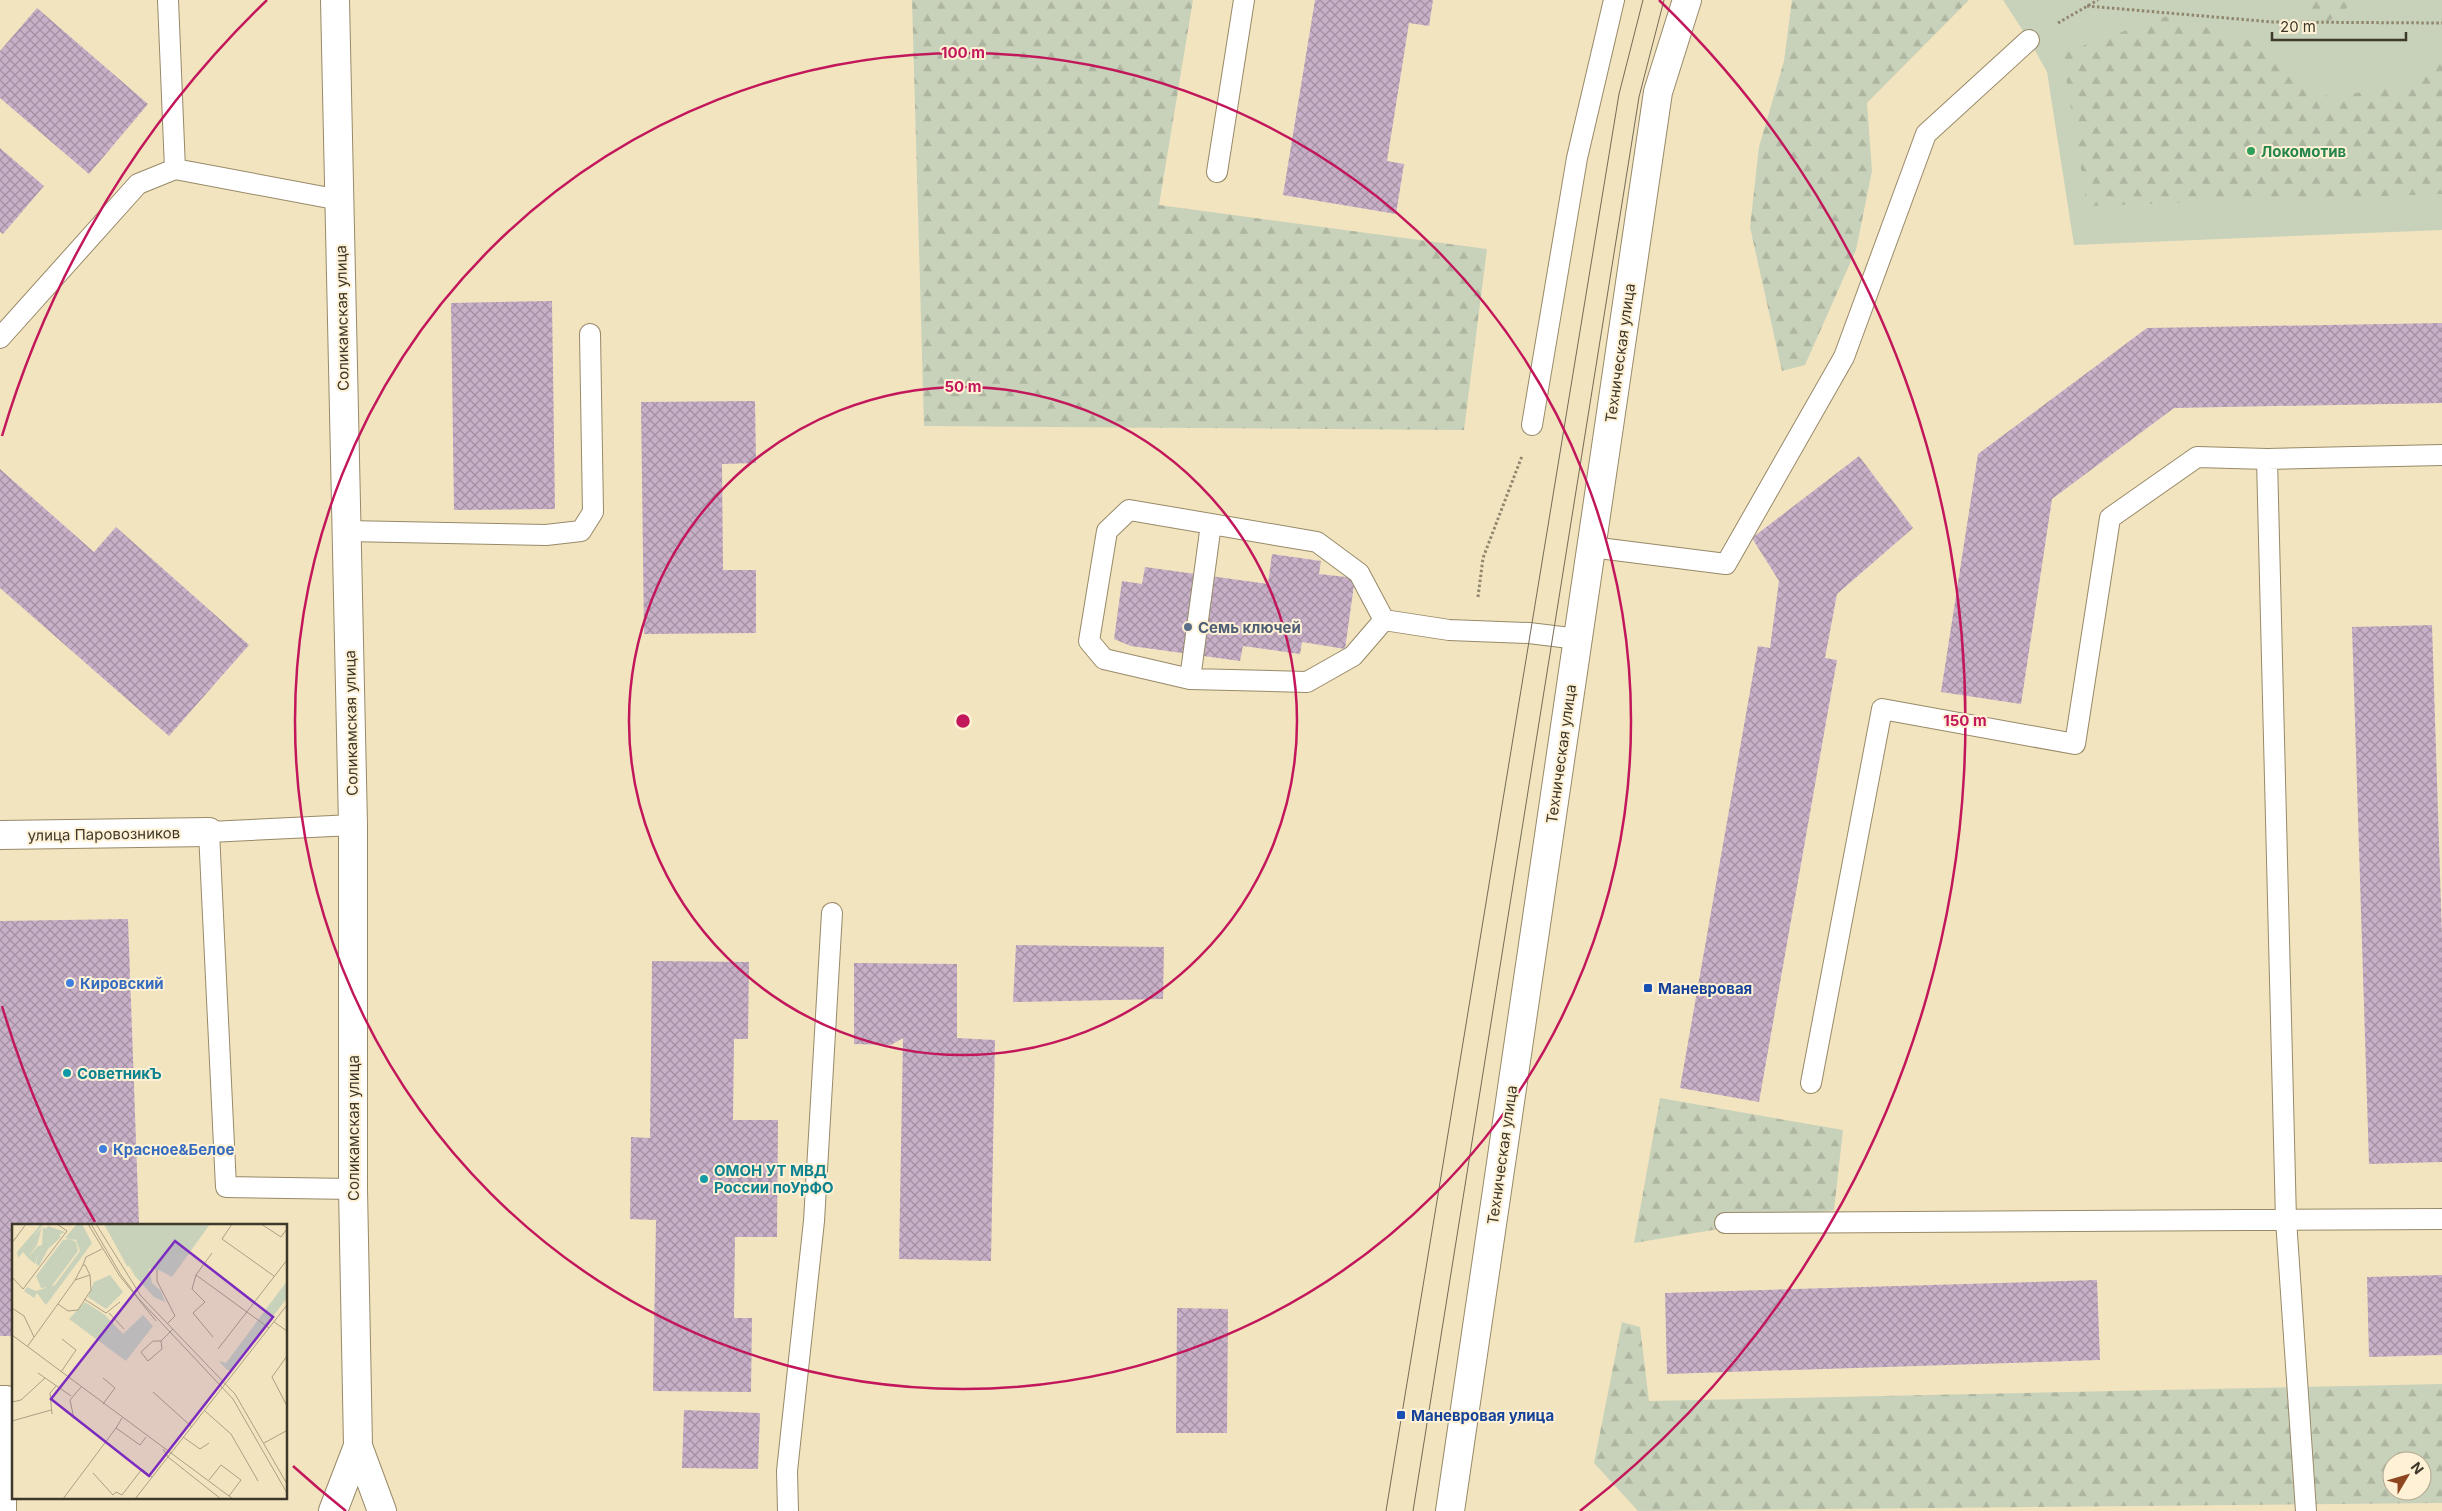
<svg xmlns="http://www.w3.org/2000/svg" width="2442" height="1511" font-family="Inter,sans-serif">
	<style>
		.grass { fill: #c8d2ba }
		.forest { fill: url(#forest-firs); fill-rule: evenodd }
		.building { fill: url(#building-cross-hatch) }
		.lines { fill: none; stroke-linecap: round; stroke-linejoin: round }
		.service-casing { stroke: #988968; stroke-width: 22 }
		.minor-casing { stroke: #988968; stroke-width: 30 }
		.secondary-casing { stroke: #988968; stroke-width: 30 }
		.path { stroke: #90866e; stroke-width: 3; stroke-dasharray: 2.5 2.5; stroke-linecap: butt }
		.service { stroke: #fff; stroke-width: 20 }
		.minor { stroke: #fff; stroke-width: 28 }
		.secondary { stroke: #fff; stroke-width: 28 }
		.tram { stroke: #746b56; stroke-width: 1 }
		.ring { fill: none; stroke: #c2185b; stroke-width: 2.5 }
		.leisure-dot { fill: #2e9e5b; stroke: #fef1d5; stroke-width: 2 }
		.service-dot { fill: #5c6f8a; stroke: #fef1d5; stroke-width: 2 }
		.shop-dot { fill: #3f7fe0; stroke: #fef1d5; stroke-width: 2 }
		.transit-dot { fill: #1a4fb4; stroke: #fef1d5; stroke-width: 2 }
		.culture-dot { fill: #0f9aa8; stroke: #fef1d5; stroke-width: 2 }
		.labels { text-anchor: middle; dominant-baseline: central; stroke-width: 4; stroke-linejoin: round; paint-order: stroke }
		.leisure-label { font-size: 15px; font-weight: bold; fill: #27864d; stroke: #fef1d5; text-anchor: start }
		.street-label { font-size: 15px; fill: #3e382a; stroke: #fef1d5 }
		.service-label { font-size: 15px; font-weight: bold; fill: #4e5e75; stroke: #fef1d5; text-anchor: start }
		.shop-label { font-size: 15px; font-weight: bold; fill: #366cbe; stroke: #fef1d5; text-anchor: start }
		.transit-label { font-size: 15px; font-weight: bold; fill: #164399; stroke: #fef1d5; text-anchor: start }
		.culture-label { font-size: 15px; font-weight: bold; fill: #0d838f; stroke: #fef1d5; text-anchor: start }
		.inset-road { fill: none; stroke: #ab9f84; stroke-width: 1 }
		.view { fill: #7b2cbf; fill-opacity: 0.15; stroke: #7b2cbf; stroke-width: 2.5 }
		.inset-edge { fill: none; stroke: #3e382a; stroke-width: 2.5 }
		.centre { fill: #c2185b; stroke: #fef1d5; stroke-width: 2.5 }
		.ring-label { font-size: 15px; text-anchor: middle; font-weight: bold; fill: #c2185b; stroke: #fef1d5; stroke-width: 4; stroke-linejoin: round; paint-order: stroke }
	</style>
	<defs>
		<pattern id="forest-firs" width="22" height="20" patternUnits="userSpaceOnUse" patternTransform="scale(1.25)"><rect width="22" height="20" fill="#c8d2ba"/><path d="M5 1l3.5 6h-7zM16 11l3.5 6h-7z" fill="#adb5a0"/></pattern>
		<pattern id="building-cross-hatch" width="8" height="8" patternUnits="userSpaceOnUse" patternTransform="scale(1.25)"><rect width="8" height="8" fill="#c7b0c8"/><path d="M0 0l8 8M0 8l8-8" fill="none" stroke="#a390a3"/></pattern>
	</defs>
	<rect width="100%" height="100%" fill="#f3e4c0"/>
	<path class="grass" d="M2003,0h439v230l-368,15 -27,-173 -18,-32z"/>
	<path class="forest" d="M912,0h281l-34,205 328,44 -23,181 -540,-4z
		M1792,0h177l-102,103 5,68 -16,79 -51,115 -23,6 -32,-144 9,-80 25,-86z
		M2300,0h58l-36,26z
		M2170,15l95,31 65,52 89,-17 23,-23v136l-355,12 -25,-153z
		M1660,1098l183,32 -9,80 -200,33z
		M1622,1322l18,5 9,74 793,-17v119l-804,8 -44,-48zM2392,1461h30v30h-30z"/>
	<path class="building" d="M1315,0h118l-4,26 -20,-3 -22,138 17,3 -8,50 -113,-19z
		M37,8l111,96 -59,70 -89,-76v-47z
		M0,148l44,38 -41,48 -3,-2z
		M552,301l3,208 -101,1 -3,-207z
		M2442,323v80l-268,5 -122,91 -31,205 -80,-12 37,-238 169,-126z
		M755,401l1,62 -34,1 1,106h33v63l-112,1 -3,-232z
		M1859,456l54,72 -76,66 -12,64 12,2 -78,442 -79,-14 78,-442 12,2 9,-67 -27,-43z
		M0,469l94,83 22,-25 133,118 -80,91 -169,-148z
		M1272,554l49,7 -2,13 36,4 -10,71 -43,-7 -2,12 -57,-8 -3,15 -109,-15 -17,-7 8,-58 20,3 3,-17 123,17z
		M2432,625l10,312v225l-73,2 -17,-537z
		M128,919l11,306h-125v111h-14v-415z
		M1016,945l148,2 -1,52 -150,3z
		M652,961l97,1 -1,77h-14l-1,81h45l-1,117h-42l-1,81h18l-1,74 -98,-1 3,-171 -26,-1 1,-82 19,1z
		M854,963l103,1v74l38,2 -4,221 -92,-2 4,-221 -12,7 -37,-1z
		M2442,1275v80l-73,2 -2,-80z
		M2097,1280l3,80 -433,14 -2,-81z
		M1177,1308l51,1 -1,124h-51z
		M684,1410l76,3 -2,56 -76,-1z"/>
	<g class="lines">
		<g class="service-casing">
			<path id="service" d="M168,0l7,169
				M1217,172l27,-172
				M0,338l138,-154 37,-15 165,31
				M1532,425l45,-267 37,-158
				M2267,459l175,-4
				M346,531l200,4 35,-4 12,-19 -3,-178
				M1591,547l135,17 118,-207 82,-223 103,-94
				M1384,620l-31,36 -46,26 -117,-3 -86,-20 -15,-18 18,-110 22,-21 188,32 42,31 25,47 65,10 80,3 49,6
				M1190,679l21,-155
				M353,825l-144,7 17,355 127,2
				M1811,1083l71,-374 193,35 35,-226 87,-61 70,2 19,761 20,291
				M1725,1223l717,-4
				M0,1396h7l-1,115
				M788,1511l-1,-40 27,-250 18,-308"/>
		</g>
		<g class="minor-casing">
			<path id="minor" d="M335,0l18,825v364l5,257 24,65
				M0,835l209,-3
				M333,1511l25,-65"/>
		</g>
		<g class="secondary-casing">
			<path id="secondary" d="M1450,1511l208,-1419 29,-92"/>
		</g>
		<path class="path" d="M2087,6l186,16 169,1
			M2058,23l40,-23
			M1478,597l5,-39 39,-102"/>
		<use href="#service" class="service"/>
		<use href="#minor" class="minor"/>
		<use href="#secondary" class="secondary"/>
		<path class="tram" d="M1386,1511l233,-1417 24,-94
			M1413,1511l226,-1414 25,-97"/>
	</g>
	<g class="ring">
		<circle cx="963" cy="721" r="334"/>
		<circle cx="963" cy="721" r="668"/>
		<path d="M346 1511A1002 1002 0 0 1 293 1466M95 1222A1002 1002 0 0 1 2 1006M2 436A1002 1002 0 0 1 267 0M1659 0A1002 1002 0 0 1 1580 1511"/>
	</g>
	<circle class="leisure-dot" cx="2251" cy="151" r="5"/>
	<circle class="service-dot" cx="1188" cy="627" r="5"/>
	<g class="shop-dot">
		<circle cx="70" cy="983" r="5"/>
		<circle cx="103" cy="1149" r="5"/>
	</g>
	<g class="transit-dot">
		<rect x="1643" y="983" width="10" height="10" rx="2.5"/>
		<rect x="1396" y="1410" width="10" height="10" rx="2.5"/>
	</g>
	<g class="culture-dot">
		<circle cx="67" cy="1073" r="5"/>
		<circle cx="704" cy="1179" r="5"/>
	</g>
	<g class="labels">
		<g class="leisure-label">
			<text x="2261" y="151">Локомотив</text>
		</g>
		<g class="street-label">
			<text transform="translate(342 318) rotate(-91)">Соликамская улица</text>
			<text transform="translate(1620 353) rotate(-82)">Техническая улица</text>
			<text transform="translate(351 723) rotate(-91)">Соликамская улица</text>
			<text transform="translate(1561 754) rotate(-82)">Техническая улица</text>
			<text transform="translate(104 834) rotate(-1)">улица Паровозников</text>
			<text transform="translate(353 1128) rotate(-90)">Соликамская улица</text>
			<text transform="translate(1502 1155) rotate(-82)">Техническая улица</text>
		</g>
		<g class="service-label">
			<text x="1198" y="627">Семь ключей</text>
		</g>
		<g class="shop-label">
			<text x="80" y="983">Кировский</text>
			<text x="113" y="1149">Красное&amp;Белое</text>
		</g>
		<g class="transit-label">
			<text x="1658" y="988">Маневровая</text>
			<text x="1411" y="1415">Маневровая улица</text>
		</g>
		<g class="culture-label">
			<text x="77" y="1073">СоветникЪ</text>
			<text x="714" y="1170">ОМОН УТ МВД<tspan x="714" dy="17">России поУрФО</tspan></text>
		</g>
	</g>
	<g transform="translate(12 1224)">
		<rect width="275" height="275" fill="#f3e4c0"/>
		<path d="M29,0h2l-10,14 9,-11 -5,18 -9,13 -5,-6 -5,6 -1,-6zM65,0h5l10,19 -46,62 -9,-12 -3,5 -10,-7 3,-4 9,4 19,-6 25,-34 -4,-11 -11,-2zM92,0h106l-38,53 -13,-7 -32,-4zM36,2l17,6 -6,3 2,2 -13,12 -9,17 -3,-2 2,-11 -3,11 -7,-6 10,-12 4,-1 1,-18 3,2zM58,15l6,3 2,9 -27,36 -10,1 -5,-12 27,-36z" fill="#c8d2ba"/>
		<path d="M93,0h51v26l-6,-7 -4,13 6,27 9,8 4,11 -11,-5 -19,-21zM170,0v8l13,8 -25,34 -11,-6 3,-9 14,-6 2,-12 -12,-7 -2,-8 11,9zM98,51l13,17 -17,17 -18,-12 6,-15zM275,57v17l-55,72h-5l-8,-9 7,2zM73,78l20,13 18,19 20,-19 10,11 -27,35 -57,-42z" fill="#c8d2ba"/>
		<path class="inset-road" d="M76,0l31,51 37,46M79,0l30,51 18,24 94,100 54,94M84,0l45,72 94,98 52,90M220,0l-10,15 52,37M249,0l20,13 5,-7M0,19l14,-19M71,41l3,-8 16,-8M145,46v11l18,35 -8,8M184,51l16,-22M0,53l11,12 44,-58 -10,-7M72,75l22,14 14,-11M46,80l10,7 10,-1 13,-20 -1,-15M0,84l12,8 10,21M97,89l15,16M262,98l13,9M0,111l221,164M201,113l-20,-24 12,-11 -13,-13 4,-14 73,53M149,117l1,8 -14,12 -7,-9 12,-11h8l12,-12M15,123l48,-67 15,-5 -5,-10h-2l-8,15M206,125l69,-89M275,132l-15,21 15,29M49,148l15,-22 -14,-11M26,149l33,23M91,154l12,10 -12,16M141,168l39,35M0,178l9,-2 24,-22M193,187l26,23 27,47M40,190l-2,-21 6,-7M110,194l-6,10 24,17 6,-8M62,195l-4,-19 11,-13M0,197l39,-11M171,213l17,12 9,-6M252,219l22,-12M151,225l5,8 53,42M81,249l20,22 3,-3 6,3 20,-26 10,8M197,256l12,-15 20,15 -12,16M51,275l53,-71M123,275l152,-194"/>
		<path class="view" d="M163,17l98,76 -124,159 -98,-77z"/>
		<rect width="275" height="275" class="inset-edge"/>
	</g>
	<circle cx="963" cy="721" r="8" class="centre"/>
	<g class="ring-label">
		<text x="963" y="58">100 m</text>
		<text x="963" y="392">50 m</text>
		<text x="1965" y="726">150 m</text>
	</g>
	<g transform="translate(2407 1476) rotate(52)"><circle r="24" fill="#fef1d5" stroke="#b1a791"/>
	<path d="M0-4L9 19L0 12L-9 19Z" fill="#8d4620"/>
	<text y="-8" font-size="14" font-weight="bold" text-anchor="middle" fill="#3e382a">N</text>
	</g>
	<path d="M2272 32v8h134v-8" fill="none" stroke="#3e382a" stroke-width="2.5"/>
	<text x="2280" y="32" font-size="15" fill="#3e382a" stroke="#fef1d5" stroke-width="4" paint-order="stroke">20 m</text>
</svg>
